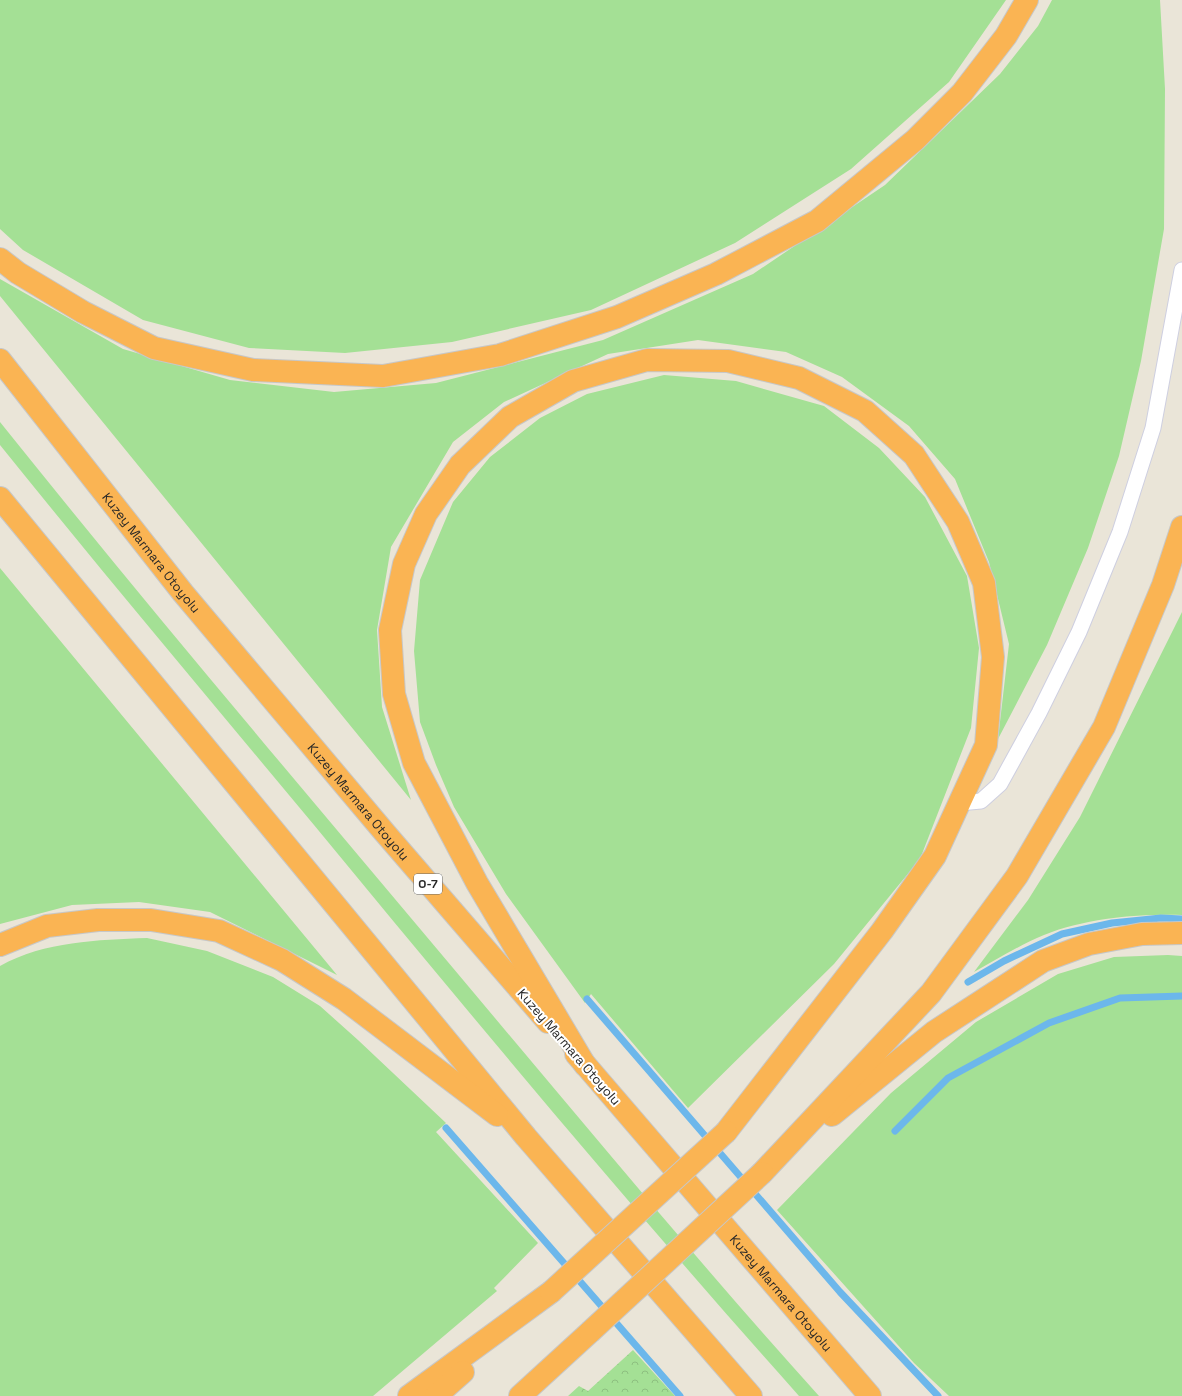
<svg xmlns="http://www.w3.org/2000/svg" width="1182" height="1396" font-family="'Space Grotesk',sans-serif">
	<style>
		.grass { fill: #a4e095 }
		.forest { fill: url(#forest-crowns) }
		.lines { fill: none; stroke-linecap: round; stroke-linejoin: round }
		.stream { stroke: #6cb7eb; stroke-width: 7 }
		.service-casing { stroke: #cecfe0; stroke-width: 17 }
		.motorway-casing { stroke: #c7c7c7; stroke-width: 24 }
		.service { stroke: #fff; stroke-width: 15 }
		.motorway { stroke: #fab453; stroke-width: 22 }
		.motorway-bridge-casing { stroke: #c7c7c7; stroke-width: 24; stroke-linecap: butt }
		.motorway-bridge { stroke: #fab453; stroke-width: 22 }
		.labels { text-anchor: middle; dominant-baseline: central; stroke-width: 4; stroke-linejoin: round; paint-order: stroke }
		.shield { fill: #fff; stroke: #686868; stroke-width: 1 }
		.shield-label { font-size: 12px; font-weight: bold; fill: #272727 }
		.street-label { font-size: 13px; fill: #272727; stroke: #fff }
	</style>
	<defs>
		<pattern id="forest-crowns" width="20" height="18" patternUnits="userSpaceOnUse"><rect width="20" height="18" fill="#a4e095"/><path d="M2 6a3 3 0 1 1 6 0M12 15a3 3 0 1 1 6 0" fill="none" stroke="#8dc080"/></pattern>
	</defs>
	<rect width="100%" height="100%" fill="#eae5d8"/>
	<path class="grass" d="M0,0h1006l-57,82 -98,87 -116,74 -144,67 -139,32 -107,11 -96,-5 -106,-28 -120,-70 -23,-21z
		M1052,0h108l5,89 -1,140 -23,132 -22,95 -31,92 -41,97 -49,94 11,-95 -20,-82 -34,-83 -46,-53 -67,-49 -56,-25 -88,-12 -90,14 -104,48 -51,40 -62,105 -14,83 5,77 29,93 -411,-504v-17l123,70 107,31 104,12 102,-9 167,-43 150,-66 132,-89 115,-111 38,-48z
		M664,375l72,6 88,25 55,42 46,49 42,79 12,72 -8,80 -51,131 -86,105 -146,144 -97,-114 -6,9 -79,-109 -52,-87 -18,-42 -16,-43 -6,-71 6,-71 33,-78 37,-45 50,-39 47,-24z
		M0,422c148,185 301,365 453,546 121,144 240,288 366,428h-20c-166,-186 -326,-378 -485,-571 -105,-126 -211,-252 -314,-380z
		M0,568l337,407 -127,-63 -71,-10 -67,3 -72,19z
		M1182,612v303c-45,-1 -95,3 -138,20 -24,10 -47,24 -70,37l54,-72 52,-83z
		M147,938l60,13 66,26 47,29 38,34 88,83 -10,9 102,111 -44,45 3,3 -124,105h-373v-430c45,-25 98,-26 147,-28z
		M1168,955l14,1v440h-233l-35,-33 -137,-153 114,-117 85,-71 82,-48 56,-17z"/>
	<path class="forest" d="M633,1350l42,46h-107l11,-10 9,5z"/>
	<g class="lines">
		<path class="stream" d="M968,982l36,-21 58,-27 50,-11 49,-5 21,1
			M587,999l253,293 98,104
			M446,1128l234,268
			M895,1131l53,-53 101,-55 71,-25 62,-2"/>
		<g class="service-casing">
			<path id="service" d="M959,803l22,-2 19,-17 39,-71 40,-81 41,-100 33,-104 29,-158"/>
		</g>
		<g class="motorway-casing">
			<g id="motorway">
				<path d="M0,259l18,14 65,39 71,36 99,22 130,6 117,-21 117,-38 99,-43 101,-53 98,-81 47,-47 44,-57 21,-36"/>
				<path id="s1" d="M0,360l183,233 202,240 163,189"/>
				<path d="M0,498l526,639 225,259"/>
				<path d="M0,945l47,-19 51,-6h53l68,11 63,29 62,39 153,116"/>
				<path id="s2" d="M576,1054l294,342"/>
				<path d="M585,1065l-108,-182 -63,-120 -20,-69 -4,-64 14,-66 22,-50 34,-49 50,-48 63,-36 74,-21 81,1 71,17 66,33 49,44 44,67 26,61 9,74 -7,88 -51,111 -53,75 -156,201"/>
				<path d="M832,1115l102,-83 109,-71 46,-17 53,-10 40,-1"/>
				<path d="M762,1173l169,-180 86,-117 87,-149 59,-142 19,-58"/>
				<path d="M409,1396l142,-104"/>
				<path d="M436,1396l27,-24"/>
				<path d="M520,1396l70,-64"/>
			</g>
		</g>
		<use href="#service" class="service"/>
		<use href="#motorway" class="motorway"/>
		<g class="motorway-bridge-casing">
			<path id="motorway-bridge" d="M551,1292l175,-160
				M590,1332l172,-159"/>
		</g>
		<use href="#motorway-bridge" class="motorway-bridge"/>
	</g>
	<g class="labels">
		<rect class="shield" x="414" y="874" width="28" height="20" rx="3"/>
		<g class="shield-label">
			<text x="428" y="884">O-7</text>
		</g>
		<g class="street-label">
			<text stroke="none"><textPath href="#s1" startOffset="245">Kuzey Marmara Otoyolu</textPath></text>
			<text stroke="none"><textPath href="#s1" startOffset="569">Kuzey Marmara Otoyolu</textPath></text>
			<text transform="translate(569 1047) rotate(49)">Kuzey Marmara Otoyolu</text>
			<text stroke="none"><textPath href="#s2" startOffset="315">Kuzey Marmara Otoyolu</textPath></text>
		</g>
	</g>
</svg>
